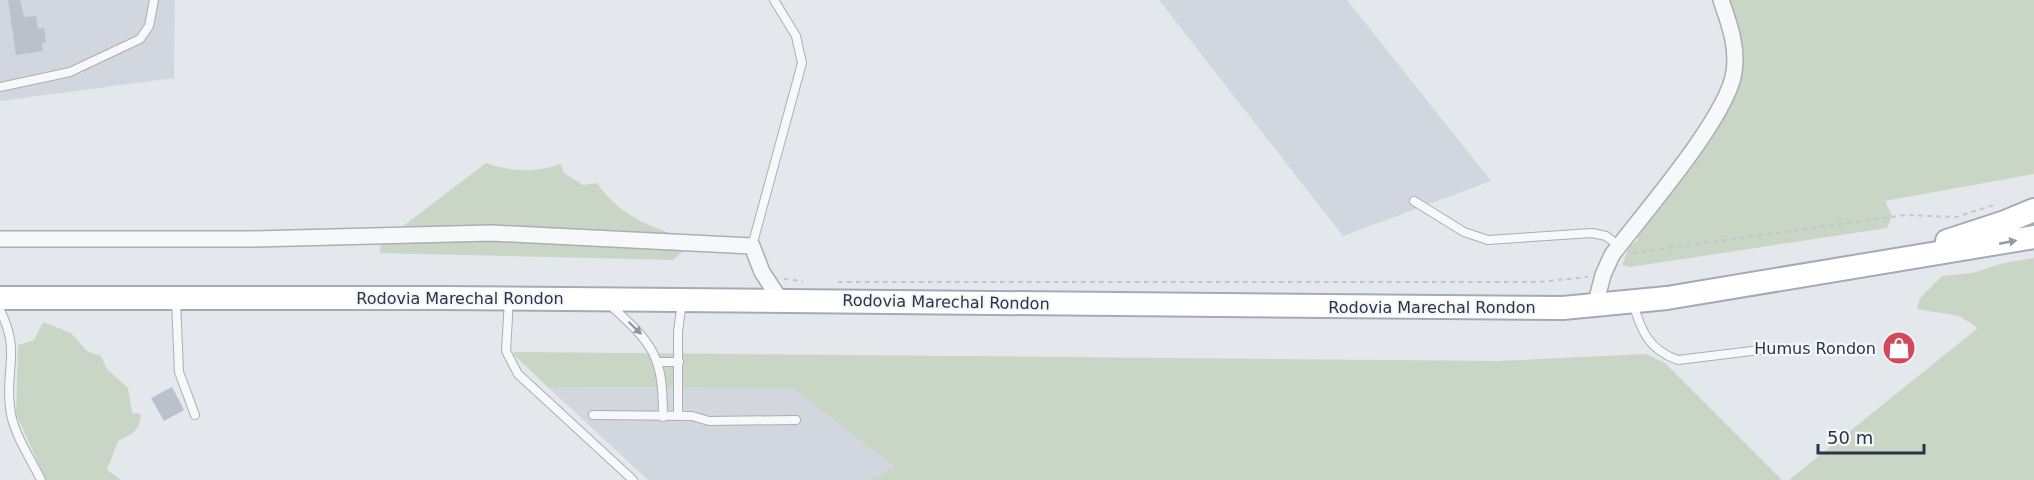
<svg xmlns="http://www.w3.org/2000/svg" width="2034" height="480" font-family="'DejaVu Sans',sans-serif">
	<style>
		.built { fill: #d2d6de }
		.green { fill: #c9d6c5 }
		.building { fill: #bbc0ca }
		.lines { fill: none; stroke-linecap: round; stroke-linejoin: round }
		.lane-casing { stroke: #a9aeb7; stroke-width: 10 }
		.street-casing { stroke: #a9aeb7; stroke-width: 18 }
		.primary-casing { stroke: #a3abb8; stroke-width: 26 }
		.path { stroke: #c2c5cb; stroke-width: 2; stroke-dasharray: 4.5 4.5; stroke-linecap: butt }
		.lane { stroke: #f7f8fa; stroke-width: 8 }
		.street { stroke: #f7f8fa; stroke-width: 15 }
		.primary { stroke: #fff; stroke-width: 22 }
		.oneway { fill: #959aa2 }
		.oneway2 { fill: #9196a0 }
		.labels { text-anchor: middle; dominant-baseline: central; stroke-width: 4.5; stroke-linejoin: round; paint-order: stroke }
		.street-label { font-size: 16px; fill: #2b3445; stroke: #f4f6f9 }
		.poi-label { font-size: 16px; fill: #2b3445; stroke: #f4f6f9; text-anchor: end }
	</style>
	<rect width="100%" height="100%" fill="#e4e7ec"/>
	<path class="built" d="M0,0h175l-1,78 -174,23z
		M1159,0h188l144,181 -148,55z
		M548,387l244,1 105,79 -28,13h-221z"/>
	<path class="green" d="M1730,0h304v174l-149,27 7,15 -5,12 -257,39 -8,-2 7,-18 9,-7 -1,-2c27,-38 97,-120 105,-162 5,-26 -4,-52 -12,-76z
		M486,163c26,9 48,10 75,1l3,9 19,12 14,-2c17,26 47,43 77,51l10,16 -11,10 -293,-7 1,-10z
		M2034,258v222h-245l189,-152 -19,-12 -42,-7 3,-11 22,-22 30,-3 32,-10z
		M43,322l28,11 17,19 13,4 6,13 21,19 4,25 9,1c-1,17 -8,20 -23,27l-11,29 14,10h-75l-30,-66 2,-69 16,-5z
		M514,352l984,9 148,-7 19,9 117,117h-913l27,-13 -104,-79 -244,-1 -34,-32z"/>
	<path class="building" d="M8,0h12l4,17 12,-1 2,13 6,-1 2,15h-4l1,8 -27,4z
		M172,387l12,23 -20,11 -13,-23z"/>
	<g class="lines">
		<g class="lane-casing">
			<path id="lane" d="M0,87l70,-15 70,-33 9,-13 5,-26
				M1414,201l50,31 24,8 104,-7 14,3 13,10
				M752,246l50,-183 -6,-27 -22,-36
				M176,300l3,72 16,43
				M509,300l-3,51 12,23 115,106
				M1633,303c8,28 16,47 45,57l82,-10
				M609,304c45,41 54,51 54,113
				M0,310c21,42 5,58 10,97 2,25 20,50 31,73
				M659,362h20
				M593,415l99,1 17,5 87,-1
				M678,416v-84l4,-31"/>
		</g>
		<g class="street-casing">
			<path id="street" d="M0,239h251l240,-6 261,13 10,26 19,29
				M1595,306l8,-31 9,-20c30,-40 116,-138 122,-183 4,-25 -5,-49 -13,-72"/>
		</g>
		<g class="primary-casing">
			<path id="primary" d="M1947,241l58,-19 29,-12
				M0,298h443l1120,10 104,-10 367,-61"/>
		</g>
		<path class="path" d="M1633,253l272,-38 51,2 41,-13
			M784,279l19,2
			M838,282h701l49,-5"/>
		<use href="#lane" class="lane"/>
		<use href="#street" class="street"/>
		<use href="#primary" class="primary"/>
	</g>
	<defs><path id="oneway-solid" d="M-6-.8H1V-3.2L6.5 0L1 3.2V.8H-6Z" transform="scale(1.5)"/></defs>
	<use class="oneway" href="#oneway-solid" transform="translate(2008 242) rotate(-11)"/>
	<use class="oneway2" href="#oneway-solid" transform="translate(635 328) rotate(44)"/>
	<defs>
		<g id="shop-disc" transform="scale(1.725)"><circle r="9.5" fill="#d1495b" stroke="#f4f6f9"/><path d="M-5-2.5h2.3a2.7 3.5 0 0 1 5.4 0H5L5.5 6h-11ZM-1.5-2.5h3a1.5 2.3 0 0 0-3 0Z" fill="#fff"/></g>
	</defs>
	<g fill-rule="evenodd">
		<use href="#shop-disc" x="1899" y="348"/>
	</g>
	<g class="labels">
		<g class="street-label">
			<text x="460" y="298">Rodovia Marechal Rondon</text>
			<text transform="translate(946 302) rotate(1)">Rodovia Marechal Rondon</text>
			<text x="1432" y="307">Rodovia Marechal Rondon</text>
		</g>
		<g class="poi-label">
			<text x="1876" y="348">Humus Rondon</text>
		</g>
	</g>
	<path d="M1818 444v9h106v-9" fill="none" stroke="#2b3445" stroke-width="3"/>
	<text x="1827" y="444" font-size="18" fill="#2b3445" stroke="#f4f6f9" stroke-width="4.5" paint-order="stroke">50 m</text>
</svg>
